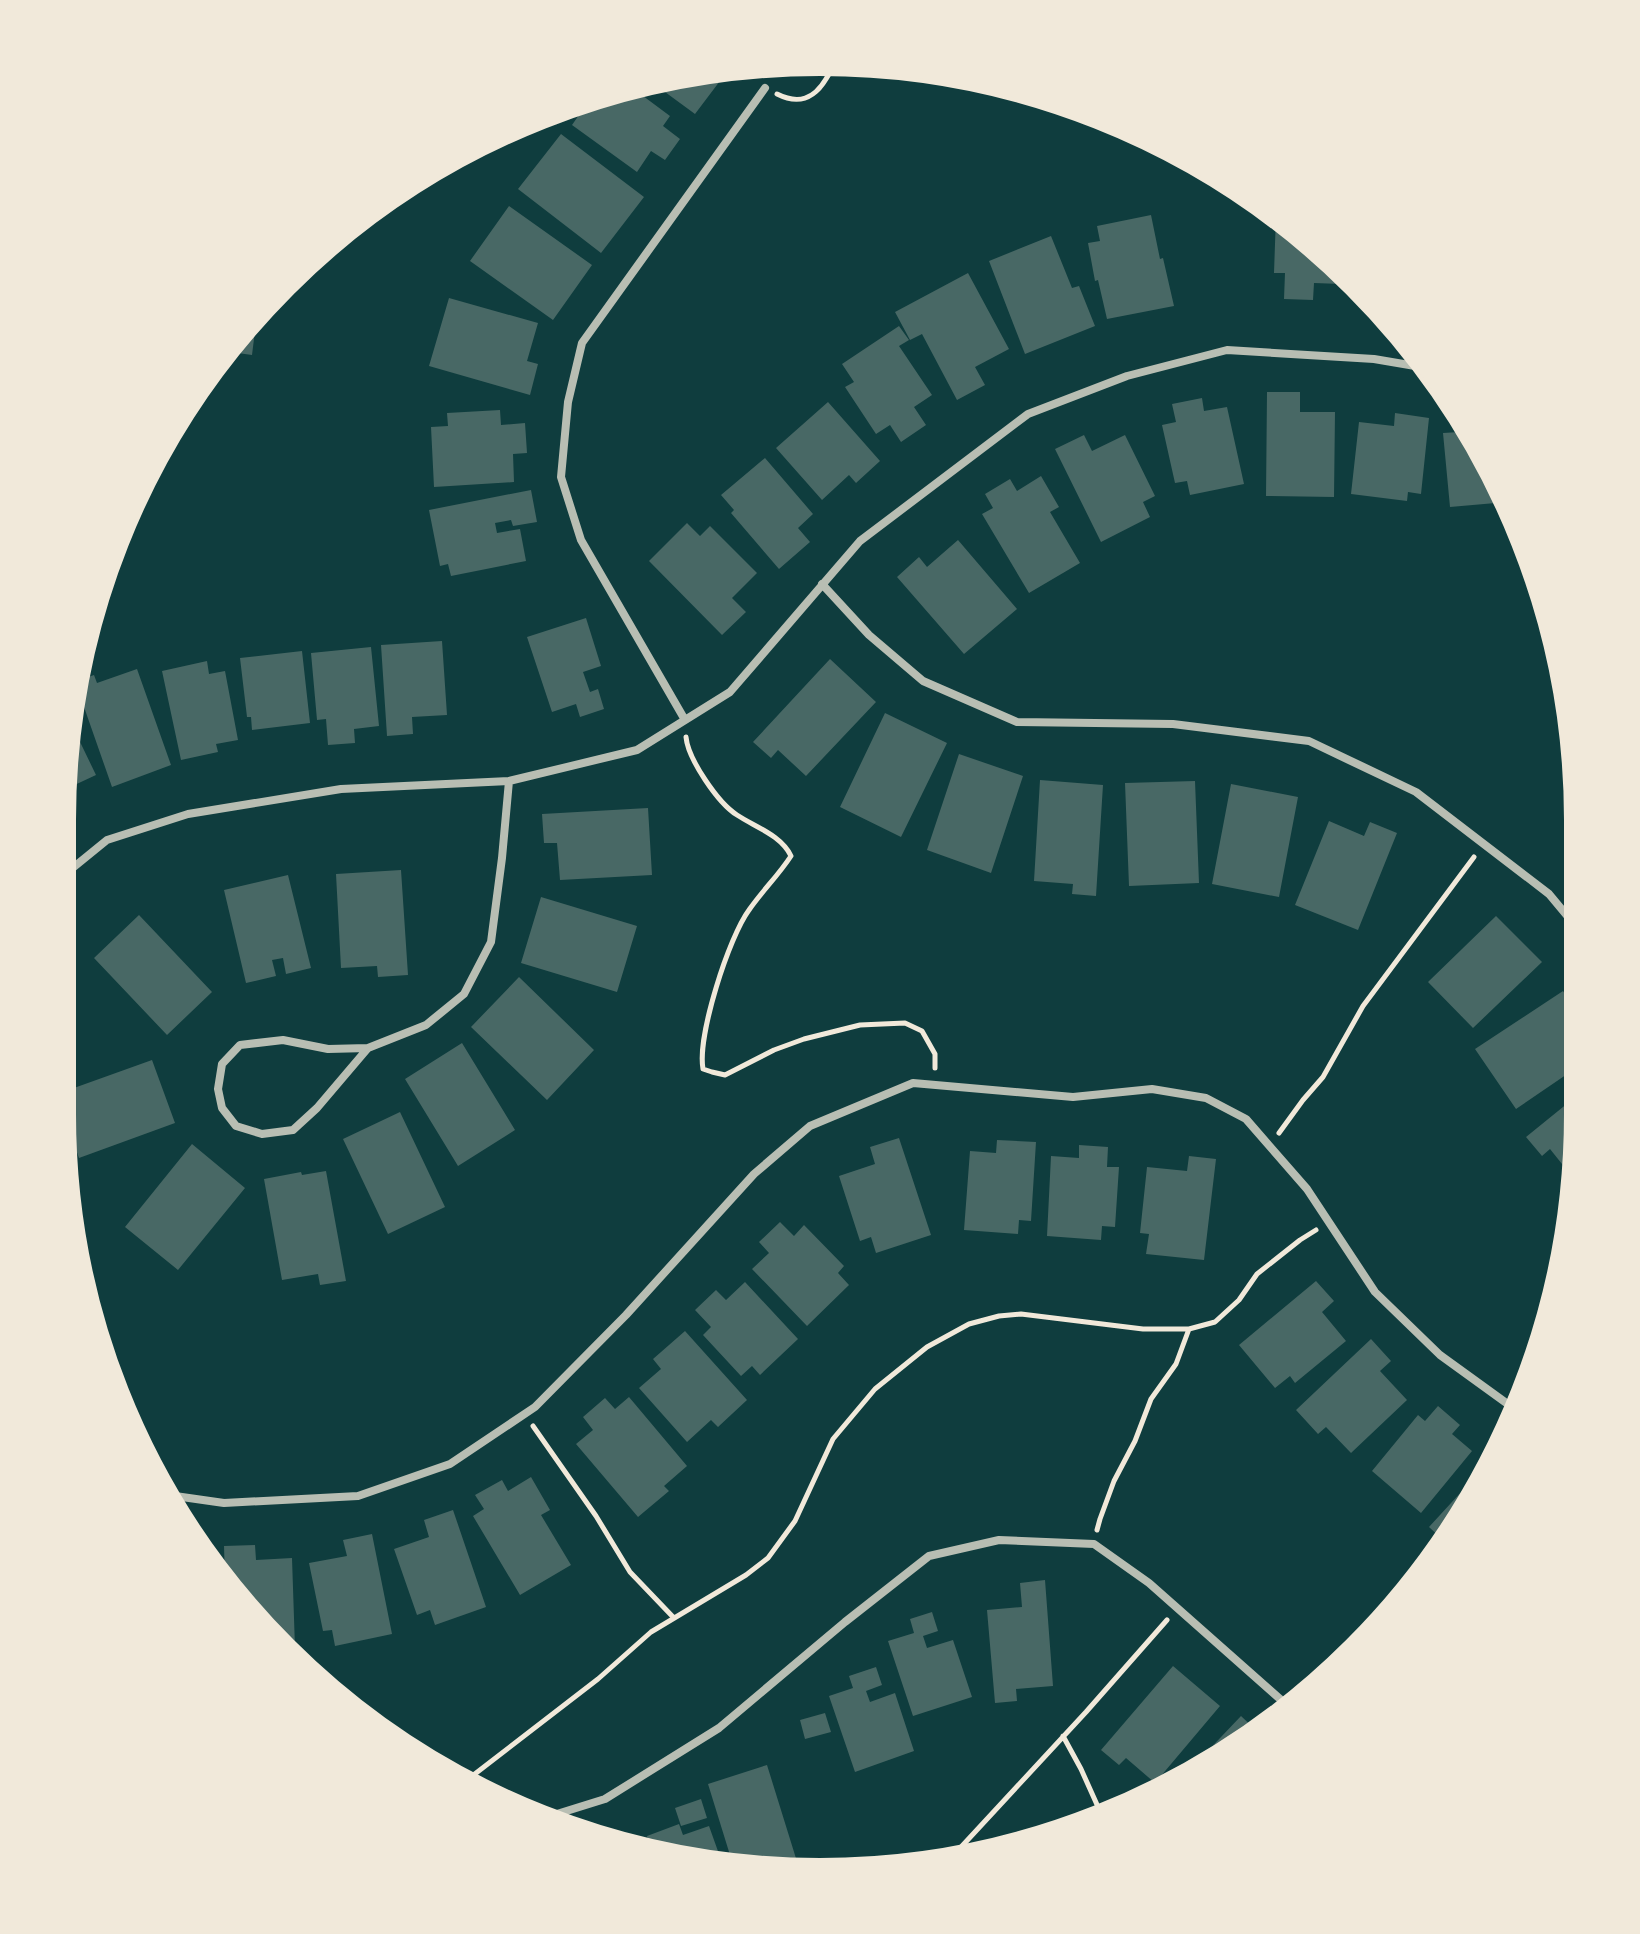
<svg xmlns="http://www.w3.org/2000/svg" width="1640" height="1934" font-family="Karla,sans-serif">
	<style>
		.building { fill: #486865 }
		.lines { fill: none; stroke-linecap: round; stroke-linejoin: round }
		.path { stroke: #f1e9da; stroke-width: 5 }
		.minor { stroke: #b8beb3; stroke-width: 8 }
		.rim { fill: none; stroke: #f1e9da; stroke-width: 4 }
	</style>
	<rect width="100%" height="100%" fill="#0f3d3e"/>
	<path class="building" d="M729,69l-34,45 -45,-33 22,-6z
		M631,87l39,29 -7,10 17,13 -15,21 -14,-9 -14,21 -65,-47 18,-26z
		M561,134l83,63 -43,56 -83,-64z
		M509,206l83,59 -39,55 -83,-59z
		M1151,215l9,44 3,-1 11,48 -67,13 -9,-39 -3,1 -7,-38 12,-2 -3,-15z
		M1276,215l65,54v15l-27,-1 -1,17 -29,-1 1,-26h-11z
		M1051,236l21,52 7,-2 16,40 -70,28 -36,-93z
		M968,273l41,76 -34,18 10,18 -28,15 -35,-66 -12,6 -15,-28z
		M449,298l89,25 -11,38 11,3 -8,31 -101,-29z
		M257,315l-5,40 -29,-4 10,-10z
		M899,326l10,14 -10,6 33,49 -18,12 12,18 -25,17 -11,-17 -14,9 -31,-47 9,-5 -12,-18z
		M1267,392h33v20h35l-1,85 -68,-1z
		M1202,398l2,13 23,-4 17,77 -54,11 -3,-14 -12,2 -13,-58 14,-3 -4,-18z
		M828,402l52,59 -24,22 -7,-8 -27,25 -46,-52z
		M500,410l1,15 24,-2 2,30 -14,1 1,28 -80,5 -3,-60 17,-1 -1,-13z
		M1395,413l34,5 -8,76 -13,-2 -1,9 -56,-7 8,-72 35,4z
		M1458,415h3l46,87 -57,5 -7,-74 16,-1z
		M1084,435l8,16 33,-16 30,61 -12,6 7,15 -49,25 -46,-93z
		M765,458l48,56 -15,14 12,14 -31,27 -48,-56 3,-3 -13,-15z
		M1041,476l18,31 -9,5 30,51 -51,30 -47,-79 11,-6 -8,-14 25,-15 7,12z
		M531,490l6,32 -24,4 -2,-6 -16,3 2,10 23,-4 6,32 -75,15 -3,-12 -8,2 -11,-56z
		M687,523l13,13 10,-10 47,47 -25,25 14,14 -24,23 -73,-74z
		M958,540l59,69 -53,45 -67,-77 22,-20 8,10z
		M586,618l15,48 -18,6 7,20 8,-3 6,20 -24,8 -4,-13 -24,8 -25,-75z
		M442,641l5,74 -35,2 1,17 -26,2 -6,-91z
		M371,647l8,79 -25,3 1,14 -27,2 -2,-26 -9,1 -6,-67z
		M302,651l8,72 -58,7 -1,-13h-4l-7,-59z
		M830,659l46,43 -70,74 -28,-26 -7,8 -18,-16z
		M207,661l2,13 16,-3 13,69 -22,4 2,8 -37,8 -19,-89z
		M137,669l34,96 -59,22 -35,-100 2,-7 15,-5 3,8z
		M885,713l62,30 -46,94 -61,-30z
		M68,717l28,58 -30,14v-68z
		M959,754l64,22 -32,97 -64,-23z
		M1040,780l63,5 -7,111 -24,-2 1,-10 -39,-3z
		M1195,781l4,102 -70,3 -4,-103z
		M1231,784l67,13 -19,100 -67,-13z
		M648,808l4,67 -92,5 -3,-37h-13l-2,-29z
		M1329,821l35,15 6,-14 27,11 -39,97 -63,-25z
		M401,870l7,105 -30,2 -1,-11 -36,2 -5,-94z
		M288,875l23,93 -25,6 -3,-16 -11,2 4,16 -30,7 -22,-93z
		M541,897l96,29 -20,66 -96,-29z
		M139,915l73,77 -45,43 -73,-77z
		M1496,916l46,46 -69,66 -45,-46z
		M519,977l75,73 -47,50 -76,-73z
		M1563,991l16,24v51l-63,43 -41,-60z
		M462,1043l53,87 -57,36 -53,-87z
		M152,1060l23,63 -96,35 -19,-53v-12z
		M1579,1094l-1,70 -2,13 -2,2 -24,-30 -8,7 -16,-19z
		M400,1112l45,95 -57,27 -45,-95z
		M899,1138l32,97 -55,18 -5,-16 -11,4 -21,-65 36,-12 -5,-17z
		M997,1140l39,2 -5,79 -12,-1 -1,14 -54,-4 6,-79 26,2z
		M192,1144l53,44 -67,82 -53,-43z
		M1079,1145l29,2 -1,20h12l-4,60 -13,-1 -1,14 -54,-4 4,-80 28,2z
		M1189,1156l27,3 -12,101 -58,-6 3,-20 -9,-1 7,-66 40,4z
		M326,1171l20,110 -26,4 -2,-11 -36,6 -18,-101 37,-7 1,3z
		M780,1222l14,14 10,-11 40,41 -6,7 11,12 -42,41 -55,-57 17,-16 -10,-11z
		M1316,1281l18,20 -12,11 24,29 -51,42 -5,-7 -15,12 -36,-43z
		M745,1282l53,57 -38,36 -8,-9 -11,10 -38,-41 8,-8 -16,-17 21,-20 10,10z
		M685,1331l62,69 -29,27 -7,-7 -24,22 -48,-54 22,-19 -8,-10z
		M1371,1339l20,22 -11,10 27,29 -56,53 -25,-26 -8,7 -22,-24z
		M629,1397l58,69 -23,20 5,5 -31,26 -62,-73 17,-14 -10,-13 22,-19 10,11z
		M1438,1406l22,19 -8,9 20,17 -51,62 -49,-42 46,-56 7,6z
		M1496,1454l-18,40 -34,47 -15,-14z
		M531,1477l19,33 -9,5 30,50 -51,30 -47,-79 11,-7 -9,-14 27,-15 6,11z
		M453,1510l33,97 -51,18 -5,-15 -13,5 -23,-66 35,-12 -5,-17z
		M372,1534l20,100 -57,12 -3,-16 -9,1 -14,-68 38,-7 -4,-16z
		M255,1545l1,15 36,-2 3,90h-8l-39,-33 -23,-35 -1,-34z
		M1045,1580l8,106 -37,3 1,12 -22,2 -8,-93 35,-3 -2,-24z
		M932,1612l6,19 -15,5 4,12 26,-8 19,57 -59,19 -25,-75 26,-8 -4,-14z
		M1173,1666l47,40 -65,77 -29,-25 -7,7 -18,-15z
		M876,1667l6,18 -16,6 4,11 25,-9 19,58 -59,21 -26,-76 24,-8 -4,-12z
		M825,1713l6,19 -26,7 -5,-19z
		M1241,1716l17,16 -15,14 -61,32z
		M767,1765l32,103h-65l-26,-84z
		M701,1799l6,19 -26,8 -6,-18z
		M679,1824l4,11 26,-9 15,42 -72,-16 -5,-16z
		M634,1835l4,13 -28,-6z"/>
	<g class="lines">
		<path class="path" d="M777,94c22,11 37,5 49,-15 4,-7 7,-10 7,-18
			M686,737c2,22 32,66 51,78 18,12 44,20 54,41 -13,20 -29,35 -42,54 -20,27 -52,126 -46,159l9,3 13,3 49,-25 30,-11 56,-14 45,-2 17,8 13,23v14
			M1279,1133l24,-33 20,-23 40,-71 111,-149
			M533,1426l63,90 34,56 44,46
			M1097,1530l3,-11 14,-38 21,-40 16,-42 25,-35 13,-35
			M1063,1736l18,33 22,49
			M467,1780l131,-101 53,-47 95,-57 22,-17 27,-37 38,-82 42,-50 52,-42 42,-23 30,-8 22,-2 122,15h46l26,-7 24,-22 18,-26 43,-34 16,-10
			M950,1859l136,-147 81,-92"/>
		<path class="minor" d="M822,584l47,51 54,46 94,41 156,2 136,17 107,51 133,102 30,36
			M685,720l-104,-180 -20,-63 7,-75 14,-59 183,-255
			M64,875l43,-35 81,-26 153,-25 168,-8 128,-31 93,-58 130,-151 168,-127 99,-38 100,-26 147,9 53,9
			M368,1048l-51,60 -24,22 -31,4 -26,-8 -14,-18 -4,-19 4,-25 18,-19 43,-5 45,9 40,-1 58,-23 38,-31 27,-52 11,-84 7,-77
			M168,1495l56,8 134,-7 92,-32 85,-57 91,-92 128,-141 56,-48 103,-43 160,14 79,-8 54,9 40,21 61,70 68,103 65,63 76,55
			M544,1818l61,-19 114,-71 126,-106 84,-66 70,-16 95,4 55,39 139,123"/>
	</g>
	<path d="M0 0H1640V1934H0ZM820 74H820A746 746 0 0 1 1566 820V1114A746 746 0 0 1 820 1860H820A746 746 0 0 1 74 1114V820A746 746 0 0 1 820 74Z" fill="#f1e9da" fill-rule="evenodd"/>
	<path class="rim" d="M820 74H820A746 746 0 0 1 1566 820V1114A746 746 0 0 1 820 1860H820A746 746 0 0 1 74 1114V820A746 746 0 0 1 820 74Z"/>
</svg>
